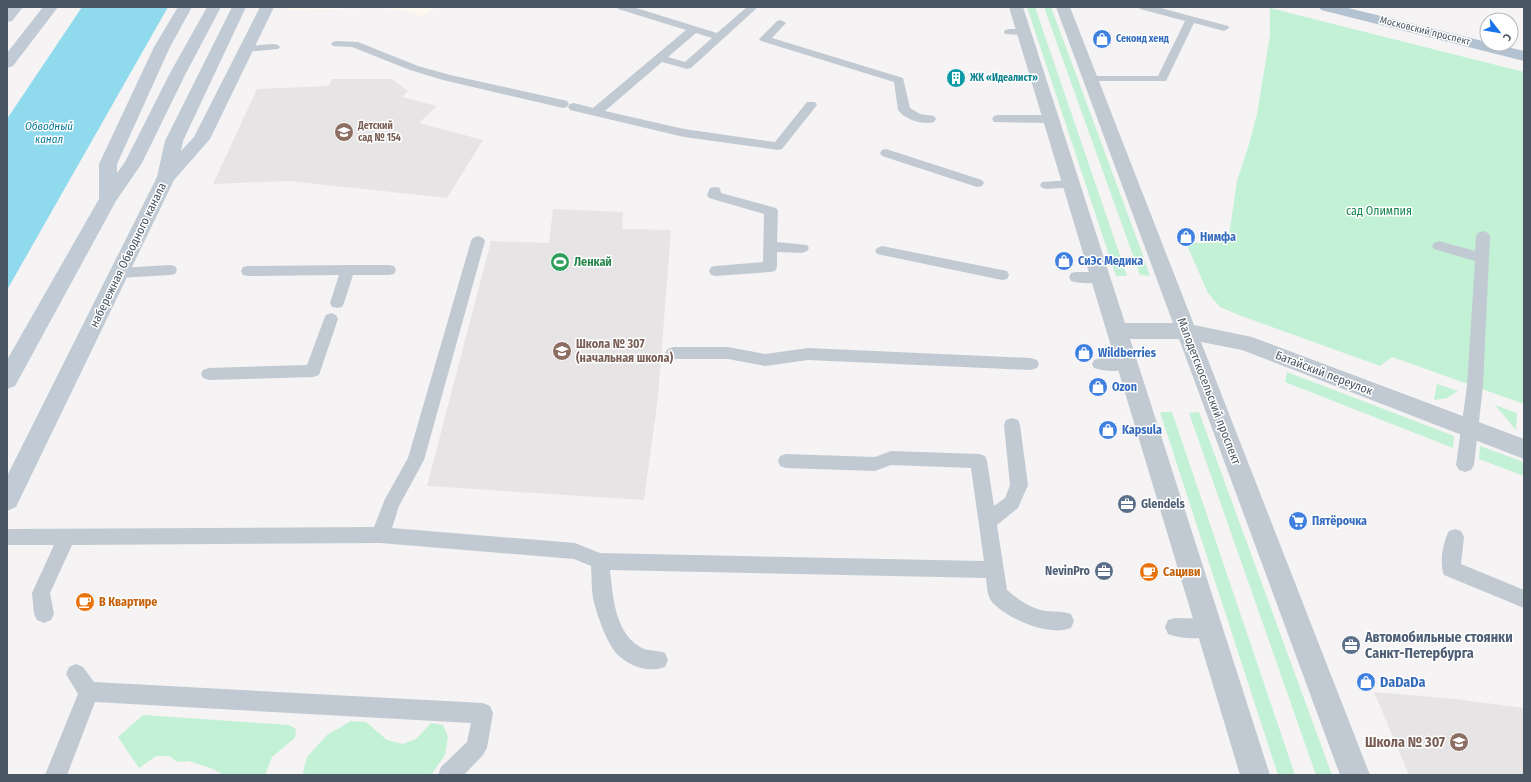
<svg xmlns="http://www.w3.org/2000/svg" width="1531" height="782" font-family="'Fira Sans Condensed',sans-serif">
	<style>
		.commercial { fill: #fdf9ef }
		.education { fill: #e6e4e5 }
		.green { fill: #c3f1d5 }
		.water { fill: #90daee }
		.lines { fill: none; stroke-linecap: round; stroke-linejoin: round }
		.service { fill: #c1cad2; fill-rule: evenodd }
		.minor { fill: #c1cad2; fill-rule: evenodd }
		.secondary { fill: #c1cbd6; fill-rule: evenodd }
		.primary { fill: #b3c2d1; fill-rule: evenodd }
		.labels { text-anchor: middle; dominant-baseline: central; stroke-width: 3; stroke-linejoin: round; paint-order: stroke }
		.far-street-label { font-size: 10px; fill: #4a5661; stroke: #fff }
		.far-shop-label { font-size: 10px; font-weight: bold; fill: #366cbe; stroke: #fff; text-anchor: start }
		.far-culture-label { font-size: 10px; font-weight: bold; fill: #0d838f; stroke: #fff; text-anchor: start }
		.far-education-label { font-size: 10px; font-weight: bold; fill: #785e54; stroke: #fff; text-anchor: start }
		.far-water-label { font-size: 11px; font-style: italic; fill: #0c7c9b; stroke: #fff }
		.park-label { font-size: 12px; fill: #17864f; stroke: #fff }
		.shop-label { font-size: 12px; font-weight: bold; fill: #366cbe; stroke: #fff; text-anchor: start }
		.street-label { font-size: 12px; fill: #4a5661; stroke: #fff }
		.leisure-label { font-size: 12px; font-weight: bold; fill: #27864d; stroke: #fff; text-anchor: start }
		.education-label { font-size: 12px; font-weight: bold; fill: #785e54; stroke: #fff; text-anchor: start }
		.service-label { font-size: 12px; font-weight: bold; fill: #4e5e75; stroke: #fff; text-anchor: start }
		.food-label { font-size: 12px; font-weight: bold; fill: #c56008; stroke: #fff; text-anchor: start }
		.near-service-label { font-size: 14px; font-weight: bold; fill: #4e5e75; stroke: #fff; text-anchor: start }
		.near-shop-label { font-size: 14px; font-weight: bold; fill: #366cbe; stroke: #fff; text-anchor: start }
		.near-education-label { font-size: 14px; font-weight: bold; fill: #785e54; stroke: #fff; text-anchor: end }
	</style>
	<rect width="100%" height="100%" fill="#f5f3f3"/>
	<path class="commercial" d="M289,7h148l-15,9 -16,-5 -25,-3 -93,2z"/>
	<path class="education" d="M332,79h60l16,12 -6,6 35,9 -18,17 64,17 -36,58 -158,-17 -76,3 44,-95 72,-3z
		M553,209l70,3 -1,17 49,1 -13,167 -14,103 -217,-14 64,-245 58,2z
		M1374,692l81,7 69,9v67h-115z"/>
	<path class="green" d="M1027,7h8l92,269h-11z
		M1044,7h7l93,251h-4l2,4h3l5,14 -10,-1z
		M1270,8l254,64v332l-132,-47 -12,9 -141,-51 -19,-8 -12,-14 -22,-50 42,-1 9,-61 13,-40 7,-27 13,-79z
		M1287,372l167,64 -1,12 -168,-66z
		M1437,384l21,7 -11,7 -13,2z
		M1495,405l22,8 -1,17z
		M1160,412h12l123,363h-17z
		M1199,412l133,363h-16l-127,-362z
		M1480,446l44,16v14l-45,-17z
		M143,715l146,10 7,4 -1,9 -23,19 -7,18h-41l-11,-6 -24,-8 -12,1 -7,-6h-14l-17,12 -21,-31z
		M351,721l15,1 21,18 16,4 13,-5 15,-16 12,2 5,12 -3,18 -14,20h-126l-2,-3 4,-15 20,-22z"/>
	<path class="water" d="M82,7h86l-161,283v-171z"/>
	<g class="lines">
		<path class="service" d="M617,7h16l84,26 30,-26h11l-67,61 -4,1 -25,-7 -57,49 79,18 91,13 32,-40h8l2,3 -35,44 -4,1 -94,-13 -114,-27 -2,-3 2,-3 4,-1 19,5 93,-78 -68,-21zM696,33l16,5 -27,24 -17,-5z
			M1139,7h18l71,19 1,2 -5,3 -30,-8 -28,58h-80l-2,-2 2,-2 4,-1h68l27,-55 -45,-12z
			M781,20l5,3 -14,15 131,40 7,30 10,6 14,2 2,3 -2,3c-11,3 -29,-2 -36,-12l-4,-28 -133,-41 -2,-2 18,-18z
			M1009,29h15l5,3 -5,3 -19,-1 -1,-2 1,-2z
			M337,41l21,1 60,24 32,9 113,25 4,1 2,3 -2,3 -4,1 -120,-28 -33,-10 -58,-23 -19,-1 -2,-2 2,-2z
			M274,44l4,1 2,2 -2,2 -32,3 -6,-3 6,-3z
			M998,115h53l4,1 2,3 -2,3 -4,1 -57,-1 -2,-3 2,-3z
			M886,149l96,31 2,3 -2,3 -5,1 -95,-31 -2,-3 2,-3z
			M1071,180l5,1 2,3 -2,3 -29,2 -5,-1 -2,-3 2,-3z
			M715,187l5,1 1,5 55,15 2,3 -1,31 30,3 2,3 -2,3 -5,2 -25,-1v15l-2,4 -5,1 -54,4 -5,-1 -2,-4 2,-4 5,-1 47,-4 1,-48 -55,-16 -2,-3 3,-7z
			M1483,231l5,2 2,3 -7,150 -9,79 -3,5 -6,2 -6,-2 -3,-5 11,-79 8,-125 -41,-12 -2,-3 2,-3 5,-2 36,10 1,-15 2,-3z
			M478,236l5,2 2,3 -61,219 -25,46 -7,22 183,15 25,10 384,8 -13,-93 -80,-3 -16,6 -89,-3 -6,-2 -2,-5 2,-5 6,-2 89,3 16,-6 88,3 6,2 2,5 7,45 11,-8 5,-13 -6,-60 2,-5 6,-2 6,2 2,5 8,60 -10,23 -21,17 10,65c12,10 23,18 39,21 9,1 16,0 25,3l3,7 -3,7c-23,9 -63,-9 -79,-26 -5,-6 -5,-16 -6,-24l-376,-8c3,27 5,66 34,79 6,2 14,1 21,4l3,7 -3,7c-15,6 -34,0 -46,-11 -11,-10 -20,-36 -24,-50 -4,-12 -3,-27 -4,-40l-17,-7 -194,-16 -308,2 -22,48 4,21 -3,6 -7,3 -7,-3 -3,-6 -2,-21 22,-48h-47v-16l367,-2 11,-28 23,-41 63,-217 2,-3z
			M882,246l125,25 2,4 -2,4 -5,1 -125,-26 -2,-3 2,-3z
			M170,265l5,1 2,4 -2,4 -5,1 -51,3 -5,-1 -2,-4 2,-4 5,-1z
			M348,265h41l5,1 2,4 -2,4 -5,1h-36l-9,28 -2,4 -5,1 -5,-1 -2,-4 9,-28 -91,1 -5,-1 -2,-4 2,-4 5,-1z
			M1076,272h24l5,1 2,4 -2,4c-10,3 -24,3 -34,0l-2,-4 2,-4z
			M331,313l5,2 2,4 -19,56 -6,2 -104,3 -6,-2 -2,-4 2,-4 6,-2 98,-3 17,-46 2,-4z
			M673,347h55l37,7 43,-6 223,10 6,2 2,4 -2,4 -6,2 -223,-10 -43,6 -37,-7h-55l-5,-2 -3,-4 3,-4z
			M1100,358h27l6,2 2,4 -2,4c-11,4 -28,4 -39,0l-2,-4 2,-4z
			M1455,529l6,2 3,6 -3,27 63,26v18l-80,-33c-5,-11 -1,-33 5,-44z
			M1175,618l34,1 7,2 3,7 -3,7c-13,5 -35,4 -48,-1l-3,-7 3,-7z
			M76,664l7,3 11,15 389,21 7,3 3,7 -6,35 -4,7 -19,20h-26l3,-8 26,-25 4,-19 -376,-21 -28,73h-22l33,-81 -12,-20 3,-7z"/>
		<path class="minor" d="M1009,7h14l102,316h48l-117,-316h14l124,318 58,12 272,102v20l-282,-109 -41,-8 169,433h-30l-161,-436h-49l140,436h-30z"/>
		<path class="secondary" d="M8,7h15l-11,14 -5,1z
			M43,7h15l-45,59 -6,2v-15z
			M178,7h14l-22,40 -53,117v9l8,-11 44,-87 38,-68h14l-36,68 -43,88 -26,38 -101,185 -8,3v-29l92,-161v-35l55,-117z
			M232,7h14l-63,134 -2,10 13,-14 66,-130h14l-64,132 -36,41 -158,327 -9,4v-35l150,-299 8,-36z"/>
		<path class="primary" d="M1319,7h25l143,35v2h7l30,7v10l-203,-51z"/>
	</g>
	<defs>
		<g id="shop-disc" transform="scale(1)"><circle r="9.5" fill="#3f7fe0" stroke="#fff"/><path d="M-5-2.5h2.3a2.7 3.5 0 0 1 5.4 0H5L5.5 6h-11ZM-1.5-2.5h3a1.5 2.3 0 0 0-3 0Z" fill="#fff"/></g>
		<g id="building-disc" transform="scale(1)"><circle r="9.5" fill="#0f9aa8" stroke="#fff"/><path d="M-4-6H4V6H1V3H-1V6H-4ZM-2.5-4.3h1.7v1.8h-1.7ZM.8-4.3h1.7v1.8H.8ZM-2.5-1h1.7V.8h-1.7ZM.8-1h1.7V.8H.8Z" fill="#fff"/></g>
		<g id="school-disc" transform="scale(1)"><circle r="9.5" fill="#8d6e63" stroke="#fff"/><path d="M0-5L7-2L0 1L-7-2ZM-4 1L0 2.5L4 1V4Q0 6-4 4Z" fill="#fff"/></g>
		<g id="stadium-disc" transform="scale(1)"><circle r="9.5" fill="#2e9e5b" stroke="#fff"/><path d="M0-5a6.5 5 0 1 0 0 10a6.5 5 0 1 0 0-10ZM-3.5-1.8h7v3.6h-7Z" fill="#fff"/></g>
		<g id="office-disc" transform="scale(1)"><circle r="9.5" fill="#5c6f8a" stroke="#fff"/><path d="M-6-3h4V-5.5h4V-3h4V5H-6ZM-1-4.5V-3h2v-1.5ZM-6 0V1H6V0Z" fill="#fff"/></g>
		<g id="supermarket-disc" transform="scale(1)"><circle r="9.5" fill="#3f7fe0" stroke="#fff"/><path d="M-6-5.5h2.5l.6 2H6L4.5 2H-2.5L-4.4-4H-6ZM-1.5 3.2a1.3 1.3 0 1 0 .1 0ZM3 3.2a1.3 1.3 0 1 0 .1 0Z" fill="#fff"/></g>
		<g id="cafe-disc" transform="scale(1)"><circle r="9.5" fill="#e8710a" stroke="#fff"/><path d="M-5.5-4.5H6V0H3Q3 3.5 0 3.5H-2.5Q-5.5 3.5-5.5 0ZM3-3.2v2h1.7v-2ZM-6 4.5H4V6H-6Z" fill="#fff"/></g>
	</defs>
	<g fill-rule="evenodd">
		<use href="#shop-disc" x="1102" y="39"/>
		<use href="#building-disc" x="956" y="78"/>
		<use href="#school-disc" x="344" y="132"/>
		<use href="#shop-disc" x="1186" y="237"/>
		<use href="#shop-disc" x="1064" y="261"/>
		<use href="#stadium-disc" x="560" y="262"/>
		<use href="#school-disc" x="562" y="351"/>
		<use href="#shop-disc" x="1084" y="353"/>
		<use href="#shop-disc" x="1098" y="387"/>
		<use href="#shop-disc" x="1108" y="430"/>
		<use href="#office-disc" x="1127" y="504"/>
		<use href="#supermarket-disc" x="1298" y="521"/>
		<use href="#office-disc" x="1104" y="571"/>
		<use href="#cafe-disc" x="1149" y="572"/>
		<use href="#cafe-disc" x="85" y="602"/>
		<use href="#office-disc" x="1351" y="645"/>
		<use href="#shop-disc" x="1366" y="682"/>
		<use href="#school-disc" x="1459" y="742"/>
	</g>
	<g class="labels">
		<g class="far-street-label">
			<text transform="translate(1425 31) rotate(14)">Московский проспект</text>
		</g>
		<g class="far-shop-label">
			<text x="1116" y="39">Секонд хенд</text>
		</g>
		<g class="far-culture-label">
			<text x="970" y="78">ЖК «Идеалист»</text>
		</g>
		<g class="far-education-label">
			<text x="358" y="126">Детский<tspan x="358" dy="12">сад № 154</tspan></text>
		</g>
		<g class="far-water-label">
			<text x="49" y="126">Обводный<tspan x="49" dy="13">канал</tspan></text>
		</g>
		<g class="park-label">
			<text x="1379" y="211">сад Олимпия</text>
		</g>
		<g class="shop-label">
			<text x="1200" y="237">Нимфа</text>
			<text x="1078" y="261">СиЭс Медика</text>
			<text x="1098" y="353">Wildberries</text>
			<text x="1112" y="387">Ozon</text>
			<text x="1122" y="430">Kapsula</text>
			<text x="1312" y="521">Пятёрочка</text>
		</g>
		<g class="street-label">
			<text transform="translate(128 255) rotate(-64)">набережная Обводного канала</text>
			<text transform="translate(1324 373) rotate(21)">Батайский переулок</text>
			<text transform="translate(1209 391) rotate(69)">Малодетскосельский проспект</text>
		</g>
		<g class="leisure-label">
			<text x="574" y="262">Ленкай</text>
		</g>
		<g class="education-label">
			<text x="576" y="344">Школа № 307<tspan x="576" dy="14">(начальная школа)</tspan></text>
		</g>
		<g class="service-label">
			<text x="1141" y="504">Glendels</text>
			<text x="1090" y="571" text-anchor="end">NevinPro</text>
		</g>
		<g class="food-label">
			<text x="1163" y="572">Сациви</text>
			<text x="99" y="602">В Квартире</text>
		</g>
		<g class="near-service-label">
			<text x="1365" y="637">Автомобильные стоянки<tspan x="1365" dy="16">Санкт-Петербурга</tspan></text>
		</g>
		<g class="near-shop-label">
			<text x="1380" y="682">DaDaDa</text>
		</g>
		<g class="near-education-label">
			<text x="1445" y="742">Школа № 307</text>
		</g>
	</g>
	<rect width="1531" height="782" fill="none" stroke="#4a5661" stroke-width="16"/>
	<g transform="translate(1499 32) rotate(121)"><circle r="19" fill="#ffffff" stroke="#b7bbc0"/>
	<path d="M0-3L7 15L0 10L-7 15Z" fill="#1a73e8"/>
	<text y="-6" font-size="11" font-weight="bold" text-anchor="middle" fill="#4a5661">С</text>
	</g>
</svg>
